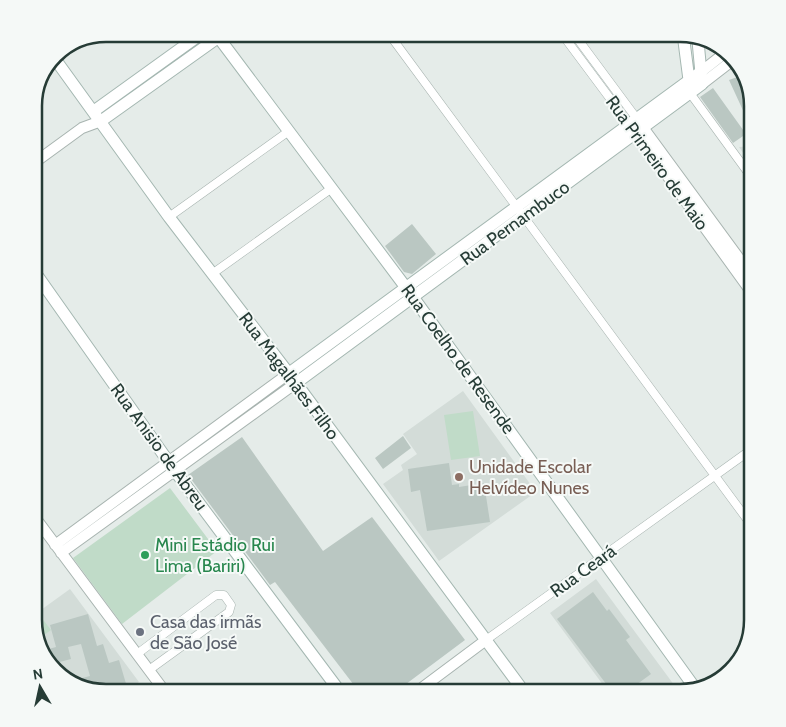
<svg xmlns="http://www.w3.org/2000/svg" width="786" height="727" font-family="Cabin,sans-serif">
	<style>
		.built { fill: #d3dcd8 }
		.green { fill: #c0dbc8 }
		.building { fill: #bac7c2 }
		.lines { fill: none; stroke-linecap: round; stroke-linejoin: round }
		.minor-casing { stroke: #a8b4b0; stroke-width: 9 }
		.tertiary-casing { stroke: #a8b4b0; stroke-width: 12 }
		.secondary-casing { stroke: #a4b7b1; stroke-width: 13 }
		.minor { stroke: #fff; stroke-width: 8 }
		.tertiary { stroke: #fff; stroke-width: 10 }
		.secondary { stroke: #fff; stroke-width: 11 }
		.education-dot { fill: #8d6e63; stroke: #f5f9f7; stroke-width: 2 }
		.leisure-dot { fill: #2e9e5b; stroke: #f5f9f7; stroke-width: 2 }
		.worship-dot { fill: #6b7280; stroke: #f5f9f7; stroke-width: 2 }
		.labels { text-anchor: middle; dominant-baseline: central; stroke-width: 4; stroke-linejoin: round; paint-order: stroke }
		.street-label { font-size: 18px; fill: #263c36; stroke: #f5f9f7 }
		.education-label { font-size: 18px; fill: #785e54; stroke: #f5f9f7; text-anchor: start }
		.leisure-label { font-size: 18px; fill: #27864d; stroke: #f5f9f7; text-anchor: start }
		.worship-label { font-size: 18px; fill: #5b616d; stroke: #f5f9f7; text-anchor: start }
		.rim { fill: none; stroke: #263c36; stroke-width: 2.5 }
	</style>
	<rect width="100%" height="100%" fill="#e5ece9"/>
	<path class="built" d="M752,146v20l-13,-19z
		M463,391l73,101 -97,69 -56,-77 20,-14 -2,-5 16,-11 -14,-20z
		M596,579l84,114h-71l-59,-80z
		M70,589l69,93 -16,11h-16l-52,-21 -21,-47v-10z"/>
	<path class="green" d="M473,411l7,45 -29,4 -7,-45z
		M170,488l47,63 -95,73 -49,-66z
		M38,613l13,17 -11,8 -6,-13v-10z
		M668,683l7,10h-22z"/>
	<path class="building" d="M740,76l12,26v28l-23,-50z
		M713,88l33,46 -13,9 -33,-46z
		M412,224l24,30 -24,20 -8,-2 -19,-26z
		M403,436l8,12 -28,21 -8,-11z
		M242,437l81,114 49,-34 93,123 -71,53h-34l-85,-111 -5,3 -82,-110z
		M449,463l3,22 7,-1v3l25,-4 6,39 -63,9 -7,-41 -9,2 -3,-23z
		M593,592l14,19 2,-2 21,28 -4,3 25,34 -26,19h-12l-56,-74z
		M88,614l9,32 6,-2 6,19 10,-3 8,27 -13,4 1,2h-8l-32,-13 15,-4 -9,-32 -13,3 3,12 -19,5 -7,-14 11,-3 -6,-22z"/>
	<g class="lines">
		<g class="minor-casing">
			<path id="minor" d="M389,34l363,492
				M562,34l67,90
				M574,34l63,85
				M690,93l62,85
				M169,217l120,-86
				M212,274l120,-86
				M34,534l8,-6
				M486,640l266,-191
				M137,654l79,-59h8l7,10 -2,7 -80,58"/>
		</g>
		<g class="tertiary-casing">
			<path id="tertiary" d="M702,71l23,-18
				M697,82l5,2 31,-24
				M639,122l113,154
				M632,127l120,166
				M34,163l48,-35 19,-7
				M34,516l132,177
				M55,545l233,-171
				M61,553l235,-170
				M415,693l71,-53"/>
		</g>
		<g class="secondary-casing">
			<path id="secondary" d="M216,34l197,263 282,391
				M683,34l6,46
				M55,59l114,158 127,166 229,310
				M94,111l107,-77
				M101,121l122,-87
				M34,271l141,200 166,222
				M288,374l414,-303
				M296,383l406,-299 -4,-43"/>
		</g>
		<use href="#minor" class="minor"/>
		<use href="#tertiary" class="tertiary"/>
		<use href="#secondary" class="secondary"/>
	</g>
	<circle class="education-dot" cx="459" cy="477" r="5"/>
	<circle class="leisure-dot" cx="145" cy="555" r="5"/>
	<circle class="worship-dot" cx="140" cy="632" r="5"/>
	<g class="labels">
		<g class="street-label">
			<text transform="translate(657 163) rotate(54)">Rua Primeiro de Maio</text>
			<text transform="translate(515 223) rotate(-36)">Rua Pernambuco</text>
			<text transform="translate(458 359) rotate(54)">Rua Coelho de Resende</text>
			<text transform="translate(289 376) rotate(53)">Rua Magalhães Filho</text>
			<text transform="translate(159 447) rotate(54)">Rua Anisio de Abreu</text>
			<text transform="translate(583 571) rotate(-36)">Rua Ceará</text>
		</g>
		<g class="education-label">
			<text x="469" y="467">Unidade Escolar<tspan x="469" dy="21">Helvídeo Nunes</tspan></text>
		</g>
		<g class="leisure-label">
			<text x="155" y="545">Mini Estádio Rui<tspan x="155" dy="21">Lima (Bariri)</tspan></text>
		</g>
		<g class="worship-label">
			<text x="150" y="622">Casa das irmãs<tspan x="150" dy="21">de São José</tspan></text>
		</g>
	</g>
	<path d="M0 0H786V727H0ZM106 42H680A64 64 0 0 1 744 106V620A64 64 0 0 1 680 684H106A64 64 0 0 1 42 620V106A64 64 0 0 1 106 42Z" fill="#f5f9f7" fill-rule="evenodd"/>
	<path class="rim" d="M106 42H680A64 64 0 0 1 744 106V620A64 64 0 0 1 680 684H106A64 64 0 0 1 42 620V106A64 64 0 0 1 106 42Z"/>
	<g transform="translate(40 687) rotate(351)" stroke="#f5f9f7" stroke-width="4" paint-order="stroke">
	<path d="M0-4L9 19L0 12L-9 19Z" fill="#263c36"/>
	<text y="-8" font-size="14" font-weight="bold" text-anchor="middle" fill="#263c36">N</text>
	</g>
</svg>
